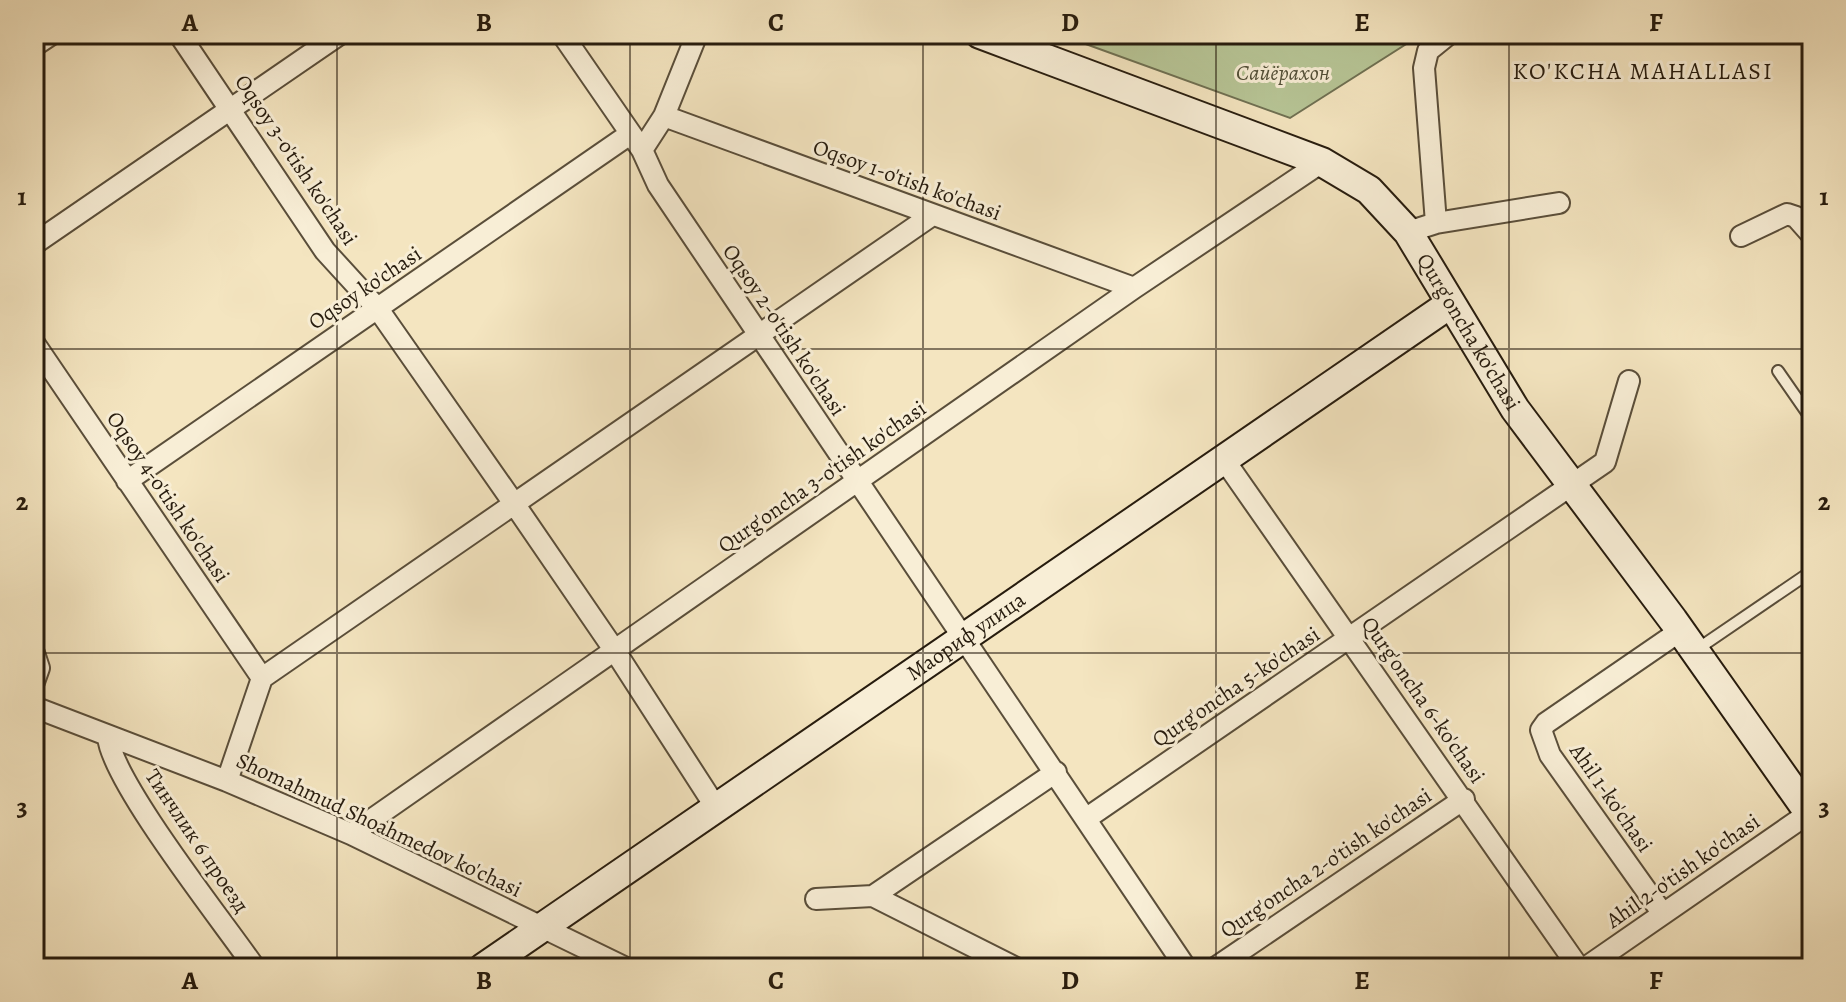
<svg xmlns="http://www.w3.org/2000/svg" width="1846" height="1002" font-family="Alegreya,serif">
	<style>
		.green { fill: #b7c596; stroke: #6f7052; stroke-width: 2 }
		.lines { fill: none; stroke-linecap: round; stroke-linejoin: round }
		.lane-casing { stroke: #5a4e3a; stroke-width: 14 }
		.street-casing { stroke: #5a4e3a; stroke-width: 24 }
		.secondary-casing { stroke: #271c0e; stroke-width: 32 }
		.lane { stroke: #f8eed6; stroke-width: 10 }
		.street { stroke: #f8eed6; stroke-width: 20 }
		.secondary { stroke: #f8eed6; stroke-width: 28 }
		.grid { fill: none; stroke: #271c0e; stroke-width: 2; stroke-opacity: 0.55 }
		.labels { text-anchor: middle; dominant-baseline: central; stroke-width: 6; stroke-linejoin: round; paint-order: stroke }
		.park-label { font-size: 22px; font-style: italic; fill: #524f37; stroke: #f8eed6 }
		.street-label { font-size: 22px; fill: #271c0e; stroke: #f8eed6 }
		.neighbourhood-label { font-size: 24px; letter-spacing: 2px; fill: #271c0e; stroke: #f8eed6 }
		.neatline { fill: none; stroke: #271c0e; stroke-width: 3 }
		.grid-label { font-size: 26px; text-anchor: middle; font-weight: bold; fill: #271c0e }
	</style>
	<rect width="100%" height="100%" fill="#f4e5c0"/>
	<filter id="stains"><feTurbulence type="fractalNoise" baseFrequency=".0025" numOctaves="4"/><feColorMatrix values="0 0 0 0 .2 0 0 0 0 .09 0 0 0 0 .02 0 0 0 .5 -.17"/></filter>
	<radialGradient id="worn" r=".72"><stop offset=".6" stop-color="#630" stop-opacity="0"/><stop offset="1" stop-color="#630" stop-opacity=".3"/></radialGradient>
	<path class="green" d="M1058,34h364l-132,84z"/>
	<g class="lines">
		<g class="lane-casing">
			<path id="lane" d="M1778,371l34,49
				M1696,650l116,-79"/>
		</g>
		<g class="street-casing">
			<path id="street" d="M179,34l146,217 53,58 137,196 100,146 100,155
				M562,34l80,116 16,35 528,783
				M34,46l18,-12
				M664,116l470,172
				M642,150l22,-34 33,-82
				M1436,223l123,-20
				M1408,232l28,-9 -12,-155 4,-17 21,-17
				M1741,236l46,-22 9,3 16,18
				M34,244l306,-210
				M34,343l228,335
				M1225,461l354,507
				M127,481l503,-347
				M34,653l5,15 -5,14
				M262,678l669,-462
				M34,707l193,74 124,53 275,134
				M108,737c4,45 116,186 147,231
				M227,781l35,-103
				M1087,818l518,-356 24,-81
				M351,834l783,-546 188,-126
				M873,896l143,72
				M816,899l57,-3 183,-124
				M1663,914l-113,-159 -9,-25 5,-7 134,-92
				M1215,968l249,-169
				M1585,968l224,-155"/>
		</g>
		<g class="secondary-casing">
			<g id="secondary">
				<path id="s1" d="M980,34l342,128 47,28 39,42 107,177 158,211 139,197"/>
				<path id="s2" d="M483,968l967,-664"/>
			</g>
		</g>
		<use href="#lane" class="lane"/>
		<use href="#street" class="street"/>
		<use href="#secondary" class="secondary"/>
	</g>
	<path class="grid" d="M337,34v934M630,34v934M923,34v934M1216,34v934M1509,34v934M34,349h1778M34,653h1778"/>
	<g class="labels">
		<g class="park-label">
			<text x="1283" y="73">Сайёрахон</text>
		</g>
		<g class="street-label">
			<text transform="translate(296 160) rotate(56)">Oqsoy 3-o'tish ko'chasi</text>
			<text transform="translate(907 180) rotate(20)">Oqsoy 1-o'tish ko'chasi</text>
			<text transform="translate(365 288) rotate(-34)">Oqsoy ko'chasi</text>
			<text transform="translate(784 330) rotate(56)">Oqsoy 2-o'tish ko'chasi</text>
			<text stroke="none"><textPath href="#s1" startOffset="594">Qurg'oncha ko'chasi</textPath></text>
			<text transform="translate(822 477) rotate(-35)">Qurg'oncha 3-o'tish ko'chasi</text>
			<text transform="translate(168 497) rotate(56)">Oqsoy 4-o'tish ko'chasi</text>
			<text stroke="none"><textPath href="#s2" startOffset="586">Маориф улица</textPath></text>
			<text transform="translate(1236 687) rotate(-34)">Qurg'oncha 5-ko'chasi</text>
			<text transform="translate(1423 700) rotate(55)">Qurg'oncha 6-ko'chasi</text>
			<text transform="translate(1611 798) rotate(55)">Ahil 1-ko'chasi</text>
			<text transform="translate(379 825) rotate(25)">Shomahmud Shoahmedov ko'chasi</text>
			<text transform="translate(197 841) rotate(56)">Тинчлик 6 проезд</text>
			<text transform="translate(1326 863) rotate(-34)">Qurg'oncha 2-o'tish ko'chasi</text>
			<text transform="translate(1683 871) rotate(-35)">Ahil 2-o'tish ko'chasi</text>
		</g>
		<g class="neighbourhood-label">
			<text x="1643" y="71">KO'KCHA MAHALLASI</text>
		</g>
	</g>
	<rect width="1846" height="1002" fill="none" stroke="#f4e5c0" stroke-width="88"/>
	<rect x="44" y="44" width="1758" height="914" class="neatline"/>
	<g class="grid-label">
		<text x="190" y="31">A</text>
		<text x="484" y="31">B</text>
		<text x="776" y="31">C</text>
		<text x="1070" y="31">D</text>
		<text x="1362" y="31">E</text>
		<text x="1656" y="31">F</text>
		<text x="22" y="205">1</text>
		<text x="1824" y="205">1</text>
		<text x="22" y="510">2</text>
		<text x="1824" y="510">2</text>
		<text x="22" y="815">3</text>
		<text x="1824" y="815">3</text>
		<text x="190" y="989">A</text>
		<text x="484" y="989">B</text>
		<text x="776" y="989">C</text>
		<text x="1070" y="989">D</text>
		<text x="1362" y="989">E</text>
		<text x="1656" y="989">F</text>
	</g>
	<rect width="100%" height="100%" filter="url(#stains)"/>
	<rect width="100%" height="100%" fill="url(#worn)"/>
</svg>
